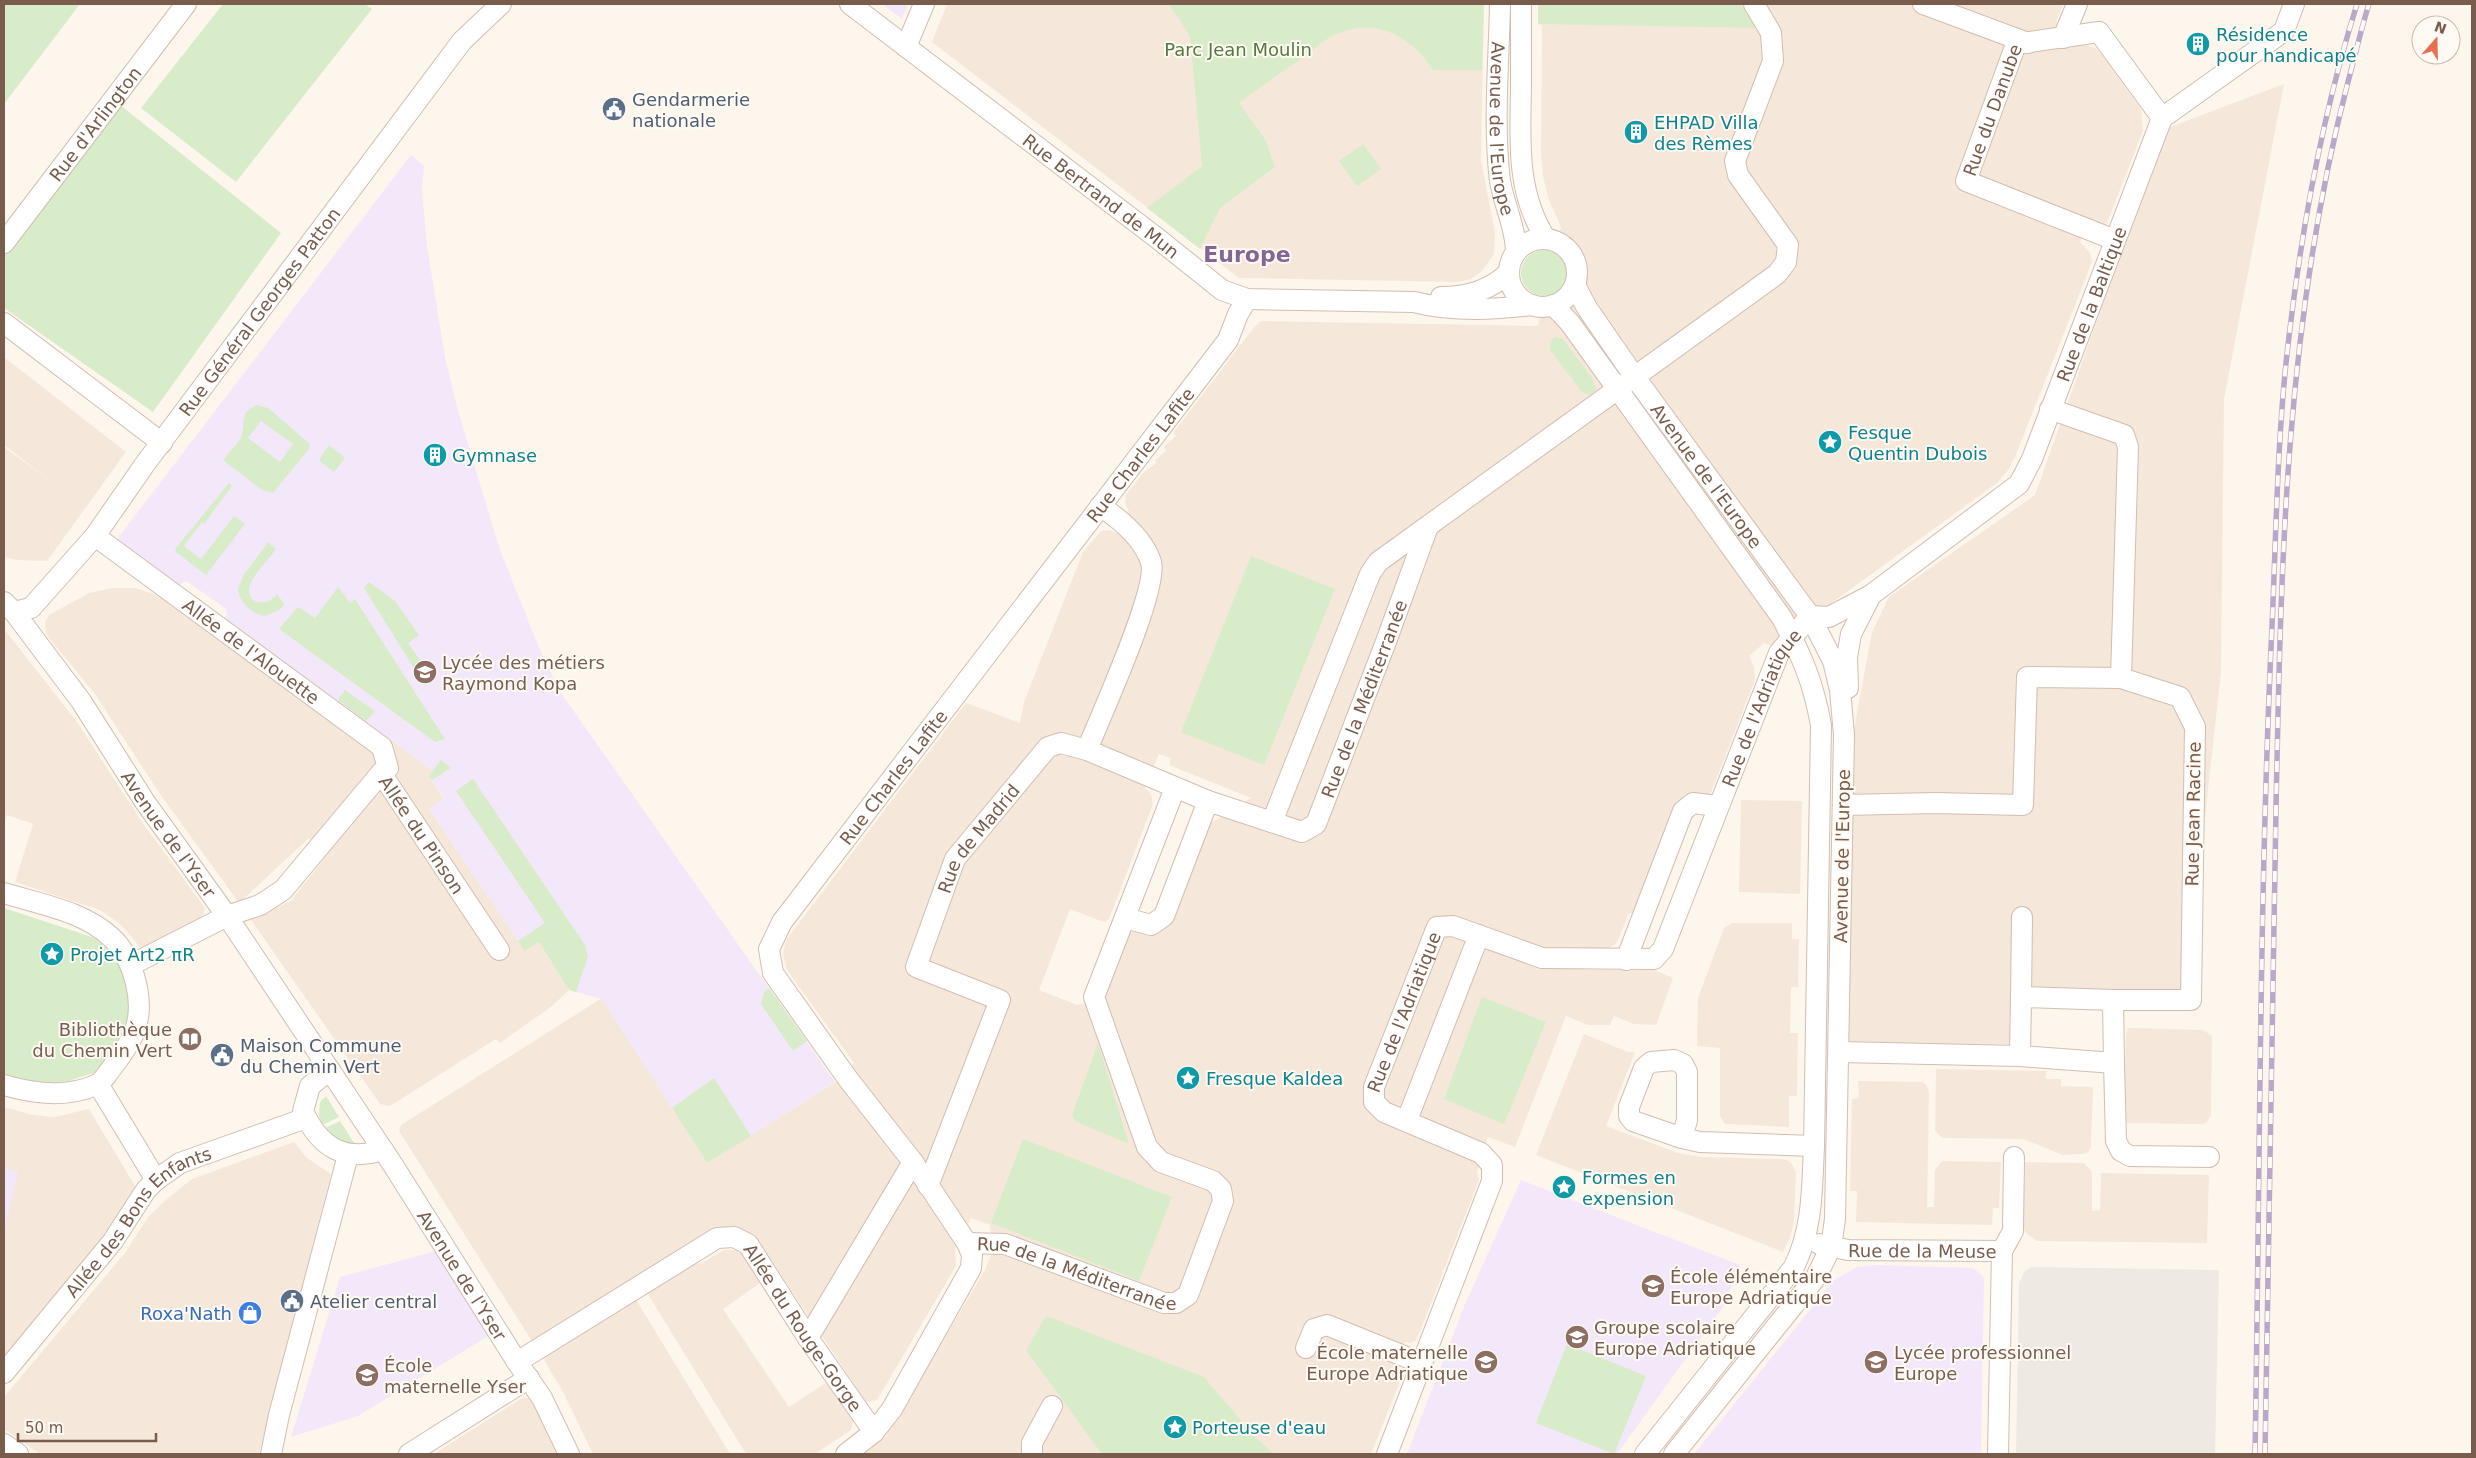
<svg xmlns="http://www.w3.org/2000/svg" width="2476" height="1458" font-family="'DejaVu Sans',sans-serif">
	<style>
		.residential { fill: #f5e8da; fill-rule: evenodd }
		.industrial { fill: #efe9e4 }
		.education { fill: #f3e8fa }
		.green { fill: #d8ecc9; fill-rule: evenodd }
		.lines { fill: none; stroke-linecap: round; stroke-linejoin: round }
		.street-casing { stroke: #d1beb0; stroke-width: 22 }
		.street { stroke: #fff; stroke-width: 20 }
		.rail-casing { stroke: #b9a8c9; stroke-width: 5.5 }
		.rail { stroke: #fffaf3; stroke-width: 4; stroke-dasharray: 11; stroke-linecap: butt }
		.labels { text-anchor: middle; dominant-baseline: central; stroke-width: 4; stroke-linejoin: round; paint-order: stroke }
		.culture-label { font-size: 18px; fill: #0d838f; stroke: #fffaf3; text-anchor: start }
		.park-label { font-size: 18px; fill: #537a41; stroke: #fffaf3 }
		.service-label { font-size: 18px; fill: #4e5e75; stroke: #fffaf3; text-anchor: start }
		.street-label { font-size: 18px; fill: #7a5c4d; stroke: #fffaf3 }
		.education-label { font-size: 18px; fill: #785e54; stroke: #fffaf3; text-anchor: start }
		.shop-label { font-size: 18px; fill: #366cbe; stroke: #fffaf3; text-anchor: end }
		.district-label { font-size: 22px; font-weight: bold; fill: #846695; stroke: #fffaf3 }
	</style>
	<rect width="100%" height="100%" fill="#fdf6ec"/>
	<path class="residential" d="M947,4h537l-3,156 14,73 -1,21 -12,17 -11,8 -12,3 -220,-4 -307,-236z
		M1538,4h525l-7,18 32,24 7,2 5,4 41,57 2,22 -36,92 -5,3 -14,-3 -8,19 10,11 2,9 -77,195 -7,13 -11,13 -219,159 -7,4 -7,-3 -15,13 5,11 1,13 -45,115 -6,4 -19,-5 -51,120 -5,-1 -11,27 -4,5 -9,5h-14l-7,20h70l19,8 -17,47 -22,-1 -20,-8 -4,9h-22l-22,-9 -51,131 -27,-10 -11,35 2,8 -60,154 -4,7 -5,2 -5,-1 -8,21 6,11 -32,80h-507l21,-17 100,-167 8,-20 -3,-25 -19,-7 -16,31 1,17 -79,134 -11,2 -112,-168 -25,-7h-10l-96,65 -88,54 -136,-215 2,-6 201,-127 105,165 130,-82 17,-18 -67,-93 -4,-16 3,-14 180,-237 54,20 4,-21 59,-150 18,-21 8,-1 7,3 13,-21 -4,-9 1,-8 18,-23 12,-9 -1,-3 11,-9 -2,-4 12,-11 -3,-3 82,-107 6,-5 277,5 23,-99 -13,-29 -5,-22 -2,-21 1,-130 -4,-1zM1159,754l12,4 -2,7 82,33 -45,28 -40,101 -6,5 -9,3 -14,-4h-5l-4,3 -21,54v8l-30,9 -38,-15 31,-81 31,12 4,1 4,-3 44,-115 -2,-10 -6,-6z
		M2284,84l-60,315 -3,273 -35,318h-156l-19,54 -163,-1 5,-308 19,-103 17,-35 146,-102 130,-366z
		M4,357l122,95 -79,109 -31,-1 -12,-3v-110l48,35 -48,-37z
		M111,588h24l16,5 17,9 65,49 14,-17 186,137 -4,5 15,23 -15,10 96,141 14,-8 30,48 -17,16 -52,37 -4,-4 -106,67 -10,-2 -129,-184 40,-19 35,-45 -17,-18 -70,65 -79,-109 -65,-100 -49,-60 -1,-12 4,-7 40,-22z
		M4,629l73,93 65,100 63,86 -4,15 -55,27 -5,-2 -21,-24 -20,-14 -85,-28 18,-58 -26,-9 -3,10z
		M1741,800l61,1 -2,93 -61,-2z
		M1732,923h60v16h7l-1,48h-7l-1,46h8l-1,63h-8v31l-64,-3 -5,-8v-68l-23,-2 1,-48 26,-70z
		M2128,1028l75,2 9,6 -1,79 -4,7 -4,2 -79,-1 2,-89z
		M1584,1034l44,18h7l-29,74 72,27 23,4 80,2 6,1 5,4 4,8 -2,49 -4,17 -7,14 -247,-97z
		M1936,1069l110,2v8h15v7l32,1 -2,60 -3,5 -5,2 -20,1 -40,-16 -81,-1 -7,-8z
		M1858,1081l65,1 4,4 2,6 -2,115h7l1,-37 7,-9 59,1 -2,46h-6l-1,17 -136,-3 1,-31h-7l2,-92 7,-1z
		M4,1107l29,8 21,2 35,-8 46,77 -2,9 -23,40 -106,128z
		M294,1142l13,16 24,16 -72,280h-219l-36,-25v-32l121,-144 23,-36 19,-18 25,-20z
		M2024,1162l60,1 8,9v39l8,-1 1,-37 108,2 -2,68 -170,-2 -12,-9 -2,-6z
		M724,1250h12l5,3 19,30 -37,26 66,98 38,-25 26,40 -2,8 -36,24h-69l-100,-163 41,-25 15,-3z
		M635,1298l95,156h-137l-30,-62 -21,-36z
		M524,1397l7,2 26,55h-123z"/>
	<path class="industrial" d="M2031,1267l188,3 -4,184h-199l3,-170 5,-12z"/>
	<path class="education" d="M882,4h26l-6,15z
		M411,155l13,11 -2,25 5,55 18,111 14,57 41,136 40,100 21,43 274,389 -128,81 -105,-164 -33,-9 -30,-48 -14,9 -7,-10 -89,-132 15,-11 -15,-22 4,-5 -208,-153 2,-4 -1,-5 -38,-27 -3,-1 -5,4 -63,-46z
		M4,1168l14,4 -14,61z
		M1521,1180l219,85 -17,42 -106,147h-210l58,-150z
		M436,1251l54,84 -132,81 -67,21 49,-160z
		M1875,1265l98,3 9,7 2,5 -3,174h-287l140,-174 23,-13z"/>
	<path class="green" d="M4,4h76l-76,100z
		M223,4h142l7,5 -136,173 -95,-74z
		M1169,4h315l-2,66h-49c-23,-37 -64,-55 -104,-32 -12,7 -23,17 -34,25 -19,13 -37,26 -56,40l27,38 9,26 -55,41 -20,41 -53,-41 55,-42 -12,-130z
		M1538,4h203l15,24 -218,-4z
		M120,105l161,128 -128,179 -149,-104v-52z
		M1363,144l18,25 -24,17 -18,-25z
		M1521 273a23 23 0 1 1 46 0a23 23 0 1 1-46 0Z
		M1555,337l8,2 31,42 2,9 -6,5 -8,-3 -32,-42v-8z
		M257,405l11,3 42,36 -1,5 -36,44 -11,-3 -39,-30c5,-7 17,-17 19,-26 4,-15 -3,-21 15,-29zM261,421l32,23 -13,18 -32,-24z
		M329,445l16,13 -11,14 -15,-12z
		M229,483l3,3 -28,38 -2,-2 -18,24 17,13 33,-43 11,8 -39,51 -30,-23 -1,-3z
		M268,542l8,7c-7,11 -21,23 -26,36 -6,18 16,24 27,9l8,11 -6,5 -14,6c-14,-3 -24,-12 -27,-26l5,-14z
		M1251,556l84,33 -71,176 -83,-33z
		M369,582l26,19 24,34 -11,8 26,37 -9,6 -61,-98z
		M338,587l12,16 5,-4 90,140 -10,3 -156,-113 19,-22 17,11z
		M345,690l30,21 -9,10 -27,-20 -1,-2z
		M441,760l10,8 -19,12 -3,-4z
		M473,779l112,166 3,12 -12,35 -7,-2 -30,-48 -14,9 -7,-10 27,-18 -89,-132z
		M4,908l91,30 30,28 6,50 -10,24 -24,32 -29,9 -29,2 -35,-9z
		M769,988l38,53 -14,10 -32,-47 3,-12z
		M1482,997l64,25 -42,102 -60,-25z
		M1098,1043l31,101 -54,-23 -3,-6z
		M714,1078l37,58 -44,27 -35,-55z
		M326,1096l13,21 -17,8 -3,-9 1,-14z
		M340,1121l18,28 -18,-4 -17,-16z
		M1023,1139l149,58 -33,84 -148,-58z
		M1046,1316l158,61 51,60 19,17h-172l-76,-104z
		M1567,1344l79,32 -32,78 -78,-31z"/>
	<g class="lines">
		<g class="street-casing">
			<g id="street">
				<path id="s1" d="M850,4l307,234 65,52 25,9 167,3c38,10 79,8 118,3"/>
				<path id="s2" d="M1500,4c-1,58 -7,119 0,177 4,24 16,47 16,71"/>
				<path d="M1521,4c0,28 0,56 0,84 -1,52 -5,105 25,151"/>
				<path d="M1923,4l105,39"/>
				<path d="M2063,38l14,-34"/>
				<path d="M906,47l18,-43"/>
				<circle cx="1543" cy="273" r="34"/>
				<path id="s3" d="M2115,240l-149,-59 50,-137 83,-12 63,86"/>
				<path id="s4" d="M4,243l182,-239"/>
				<path id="s5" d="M1575,285l12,23 47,68 176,240 23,45 7,29 4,45 -9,484 -4,28 -15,30 -142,177"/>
				<path d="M1441,297c26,0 49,-6 68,-25"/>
				<path d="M1553,305l17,18 212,295c20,39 31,63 39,107l-7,421c-2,42 -1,82 -20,121l-149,187"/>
				<path d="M4,323l158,120"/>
				<path d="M2050,409l74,26 4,12 -7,231 59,19 15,30 -4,273h-78"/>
				<path id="s6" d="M95,536l287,211 6,21 -7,5 -98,117 -23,15 -33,11 -96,49"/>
				<path id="s7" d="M4,602l10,10 67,89 64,101 82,114 166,249 124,197 25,36 27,56"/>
				<path id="s8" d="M14,612l17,-4 64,-72 50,-72 317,-423 39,-37"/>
				<path d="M1848,688l-1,-31 4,-23 20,-39"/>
				<path d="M1087,750c13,-33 72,-161 64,-188 -8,-24 -31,-43 -51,-56"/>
				<path id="s9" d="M381,773l118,177"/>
				<path d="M1843,805l92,-2 88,2 4,-128 94,1"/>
				<path d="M1272,822l98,-248 8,-12 399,-288 9,-12 2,-17 -50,-70 -3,-14 38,-100 -2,-28 -17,-29"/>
				<path d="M4,893c35,11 80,18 108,45 22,21 34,65 22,95 -5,11 -13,23 -20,32 -5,6 -11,17 -18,20 -30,13 -62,9 -92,0"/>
				<path d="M1125,918l26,7 13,-9 44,-115"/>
				<path d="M1626,960l57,-149 10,-8 25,3"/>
				<path d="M2021,997l1,-80"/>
				<path d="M1840,1052l180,4 94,7 -1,-63 -92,-3 -1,59"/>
				<path d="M2114,1063l2,78 5,10 9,5 79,1"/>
				<path d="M330,1070l-20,16 -7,25c17,37 41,51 80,39"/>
				<path d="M98,1084l58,96"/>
				<path d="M1407,1120l72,-185"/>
				<path d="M1682,1138l-49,-17 -4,-5v-9l15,-39 7,-6 23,-2 9,4 4,8v48l-5,18 18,4 114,4"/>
				<path id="s10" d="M928,1186l72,-186 -84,-33 39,-108 93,-112 13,-4 26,7 121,51 94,31 14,-8 71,-185 40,-110"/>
				<path id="s11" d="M967,1243l38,1 159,59h12l12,-8 35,-94 -2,-12 -8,-8 -52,-19 -14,-15 -53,-150 81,-209"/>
				<path id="s12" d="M1819,1244l29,6 154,1"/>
				<path d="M808,1338l105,-176"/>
				<path d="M1306,1348l8,-19 13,-4 94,38"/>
				<path id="s13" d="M517,1362l200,-124 17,-1 14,7 60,94 66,94"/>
				<path id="s14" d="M4,1373l109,-132 33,-51 10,-10 24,-17 126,-45"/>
				<path d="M4,1444l14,10"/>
				<path d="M271,1454l8,-39 69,-260"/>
				<path d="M409,1454l120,-76"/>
				<path id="s15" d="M846,1454l28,-22 18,-23 79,-141 1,-13 -5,-12 -54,-81 -65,-83 -75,-106 -4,-24 13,-27 446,-582 10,-26 9,-15"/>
				<path d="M1032,1454v-11l20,-37"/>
				<path id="s16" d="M1387,1454l105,-273v-16l-11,-12 -97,-41 -10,-10v-15l63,-160 16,-1 89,32 112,1 9,-10 116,-296 31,-37 19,1 42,-22 148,-111 13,-25 130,-341 122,-87 10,-27"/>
				<path d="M1998,1454l4,-203 11,-20 1,-74"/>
			</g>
		</g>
		<use href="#street" class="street"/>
		<g class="rail-casing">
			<path id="rail" d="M2255,1454c5,-276 4,-552 17,-828 4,-88 5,-176 14,-263 13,-121 35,-244 71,-359
				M2265,1454c4,-215 7,-430 11,-645 5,-248 9,-486 72,-727 7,-26 13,-53 21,-78"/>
		</g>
		<use href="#rail" class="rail"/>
	</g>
	<defs>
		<g id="building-disc" transform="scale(1.25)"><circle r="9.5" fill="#0f9aa8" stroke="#fffaf3"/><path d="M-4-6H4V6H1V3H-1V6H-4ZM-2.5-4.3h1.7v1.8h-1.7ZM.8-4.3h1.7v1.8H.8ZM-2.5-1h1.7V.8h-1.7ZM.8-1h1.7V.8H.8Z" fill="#fff"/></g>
		<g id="civic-disc" transform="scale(1.25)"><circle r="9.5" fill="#5c6f8a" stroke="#fffaf3"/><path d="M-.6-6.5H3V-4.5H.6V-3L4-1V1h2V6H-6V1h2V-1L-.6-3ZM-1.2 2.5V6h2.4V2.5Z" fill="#fff"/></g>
		<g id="sight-disc" transform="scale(1.25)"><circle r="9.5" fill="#0f9aa8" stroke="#fffaf3"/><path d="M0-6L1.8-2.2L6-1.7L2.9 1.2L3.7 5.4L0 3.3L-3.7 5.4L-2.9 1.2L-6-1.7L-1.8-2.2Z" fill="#fff"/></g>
		<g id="school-disc" transform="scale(1.25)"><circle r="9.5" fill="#8d6e63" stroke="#fffaf3"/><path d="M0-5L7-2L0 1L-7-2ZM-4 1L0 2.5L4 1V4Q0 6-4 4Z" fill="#fff"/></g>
		<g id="library-disc" transform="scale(1.25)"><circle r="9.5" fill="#8d6e63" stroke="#fffaf3"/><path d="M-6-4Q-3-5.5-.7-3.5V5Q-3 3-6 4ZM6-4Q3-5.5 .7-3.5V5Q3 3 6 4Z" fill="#fff"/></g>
		<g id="shop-disc" transform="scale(1.25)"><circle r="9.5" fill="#3f7fe0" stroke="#fffaf3"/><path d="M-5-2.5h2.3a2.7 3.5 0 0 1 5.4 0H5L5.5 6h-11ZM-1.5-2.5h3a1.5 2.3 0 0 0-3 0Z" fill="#fff"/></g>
	</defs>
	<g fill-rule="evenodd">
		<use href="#building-disc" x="2198" y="44"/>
		<use href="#civic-disc" x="614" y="109"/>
		<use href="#building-disc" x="1636" y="132"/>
		<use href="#sight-disc" x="1830" y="442"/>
		<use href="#building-disc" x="435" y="455"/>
		<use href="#school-disc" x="425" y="672"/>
		<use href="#sight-disc" x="52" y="954"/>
		<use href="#library-disc" x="190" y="1039"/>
		<use href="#civic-disc" x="222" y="1055"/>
		<use href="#sight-disc" x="1188" y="1078"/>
		<use href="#sight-disc" x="1564" y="1187"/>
		<use href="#school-disc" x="1653" y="1286"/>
		<use href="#civic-disc" x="292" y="1301"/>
		<use href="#shop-disc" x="250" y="1313"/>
		<use href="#school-disc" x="1577" y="1337"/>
		<use href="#school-disc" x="1486" y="1362"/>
		<use href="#school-disc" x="1876" y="1362"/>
		<use href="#school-disc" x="367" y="1375"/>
		<use href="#sight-disc" x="1175" y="1427"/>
	</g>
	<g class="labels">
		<g class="culture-label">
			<text x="2216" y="34">Résidence<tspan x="2216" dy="21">pour handicapé</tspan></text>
			<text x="1654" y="122">EHPAD Villa<tspan x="1654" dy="21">des Rèmes</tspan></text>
			<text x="1848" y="432">Fesque<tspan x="1848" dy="21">Quentin Dubois</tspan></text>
			<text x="452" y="455">Gymnase</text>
			<text x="70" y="954">Projet Art2 πR</text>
			<text x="1206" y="1078">Fresque Kaldea</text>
			<text x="1582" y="1177">Formes en<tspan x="1582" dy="21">expension</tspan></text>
			<text x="1192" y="1427">Porteuse d'eau</text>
		</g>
		<g class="park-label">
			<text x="1238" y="49">Parc Jean Moulin</text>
		</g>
		<g class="service-label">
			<text x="632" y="99">Gendarmerie<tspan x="632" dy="21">nationale</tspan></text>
			<text x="240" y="1045">Maison Commune<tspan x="240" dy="21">du Chemin Vert</tspan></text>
			<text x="310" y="1301">Atelier central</text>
		</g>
		<g class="street-label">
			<text stroke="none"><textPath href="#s3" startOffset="236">Rue du Danube</textPath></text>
			<text stroke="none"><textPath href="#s4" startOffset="150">Rue d'Arlington</textPath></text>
			<text stroke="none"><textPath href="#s2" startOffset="125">Avenue de l'Europe</textPath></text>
			<text stroke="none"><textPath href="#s1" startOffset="316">Rue Bertrand de Mun</textPath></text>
			<text stroke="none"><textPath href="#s16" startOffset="1679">Rue de la Baltique</textPath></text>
			<text stroke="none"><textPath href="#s8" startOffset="392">Rue Général Georges Patton</textPath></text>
			<text stroke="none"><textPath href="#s15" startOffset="1228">Rue Charles Lafite</textPath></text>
			<text stroke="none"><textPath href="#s5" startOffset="232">Avenue de l'Europe</textPath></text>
			<text stroke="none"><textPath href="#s6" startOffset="194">Allée de l'Alouette</textPath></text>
			<text stroke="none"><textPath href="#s10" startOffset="971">Rue de la Méditerranée</textPath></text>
			<text stroke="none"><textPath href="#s16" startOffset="1128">Rue de l'Adriatique</textPath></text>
			<text stroke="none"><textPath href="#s15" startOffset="822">Rue Charles Lafite</textPath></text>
			<text transform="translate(2193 814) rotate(-89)">Rue Jean Racine</text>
			<text stroke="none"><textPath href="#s7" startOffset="285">Avenue de l'Yser</textPath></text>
			<text stroke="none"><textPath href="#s9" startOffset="74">Allée du Pinson</textPath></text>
			<text stroke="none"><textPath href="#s10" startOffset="434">Rue de Madrid</textPath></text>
			<text transform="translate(1842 856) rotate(-89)">Avenue de l'Europe</text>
			<text stroke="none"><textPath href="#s16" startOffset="540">Rue de l'Adriatique</textPath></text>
			<text stroke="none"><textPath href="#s14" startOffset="205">Allée des Bons Enfants</textPath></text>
			<text stroke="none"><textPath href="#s12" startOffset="104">Rue de la Meuse</textPath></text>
			<text stroke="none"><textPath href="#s11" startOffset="115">Rue de la Méditerranée</textPath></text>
			<text stroke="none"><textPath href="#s7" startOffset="815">Avenue de l'Yser</textPath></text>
			<text stroke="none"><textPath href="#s13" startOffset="368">Allée du Rouge-Gorge</textPath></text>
		</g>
		<g class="education-label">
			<text x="442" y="662">Lycée des métiers<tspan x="442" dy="21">Raymond Kopa</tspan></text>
			<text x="172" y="1029" text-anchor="end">Bibliothèque<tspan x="172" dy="21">du Chemin Vert</tspan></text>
			<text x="1670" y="1276">École élémentaire<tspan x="1670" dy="21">Europe Adriatique</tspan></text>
			<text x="1594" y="1327">Groupe scolaire<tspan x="1594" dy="21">Europe Adriatique</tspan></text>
			<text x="1468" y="1352" text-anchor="end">École maternelle<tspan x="1468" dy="21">Europe Adriatique</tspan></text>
			<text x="1894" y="1352">Lycée professionnel<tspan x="1894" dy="21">Europe</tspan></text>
			<text x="384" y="1365">École<tspan x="384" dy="21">maternelle Yser</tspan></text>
		</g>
		<g class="shop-label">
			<text x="232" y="1313">Roxa'Nath</text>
		</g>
		<g class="district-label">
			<text x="1247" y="254">Europe</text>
		</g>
	</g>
	<rect width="2476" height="1458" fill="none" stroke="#7a5c4d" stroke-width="10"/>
	<g transform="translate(2436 40) rotate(20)"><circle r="24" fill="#fffaf3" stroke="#cabbb1"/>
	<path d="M0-4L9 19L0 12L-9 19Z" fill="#e76f51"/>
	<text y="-8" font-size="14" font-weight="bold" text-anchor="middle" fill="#7a5c4d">N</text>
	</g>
	<path d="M18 1433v8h138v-8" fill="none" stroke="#7a5c4d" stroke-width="2.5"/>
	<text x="25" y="1433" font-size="15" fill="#7a5c4d" stroke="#fffaf3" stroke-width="4" paint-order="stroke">50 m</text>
</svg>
